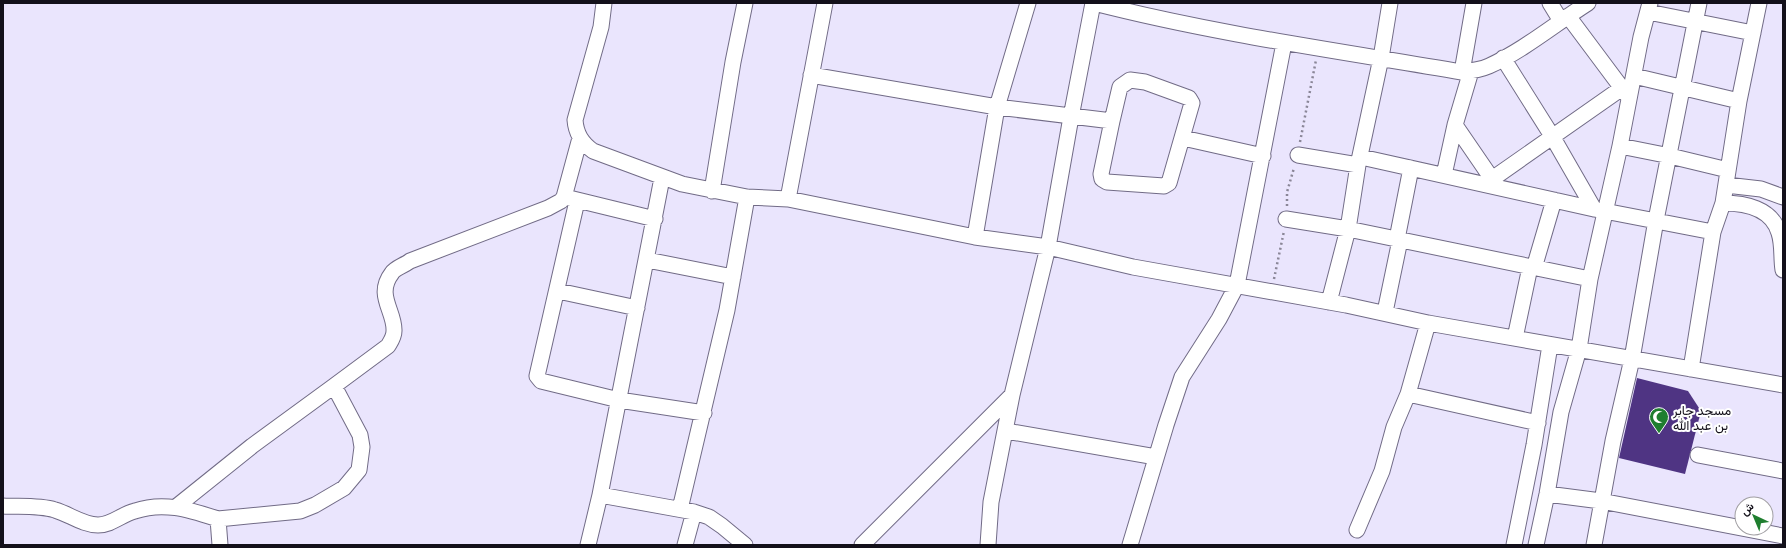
<svg xmlns="http://www.w3.org/2000/svg" width="1786" height="548" font-family="Inter,Vazirmatn,sans-serif">
	<style>
		.building { fill: #4f3483 }
		.lines { fill: none; stroke-linecap: round; stroke-linejoin: round }
		.minor-casing { stroke: #716b86; stroke-width: 17 }
		.path { stroke: #8a8697; stroke-width: 2.5; stroke-dasharray: 2 3; stroke-linecap: butt }
		.minor { stroke: #fff; stroke-width: 15 }
		.labels { text-anchor: middle; dominant-baseline: central; stroke-width: 4; stroke-linejoin: round; paint-order: stroke }
		.poi-label { font-size: 13px; fill: #13101a; stroke: #fff; text-anchor: start }
	</style>
	<rect width="100%" height="100%" fill="#eae5fd"/>
	<path class="building" d="M1637,378l51,13 13,20 -16,63 -66,-16z"/>
	<g class="lines">
		<g class="minor-casing">
			<path id="minor" d="M604,3l-3,24 -26,93c1,14 7,23 18,31l89,33 65,13 41,2
				M825,3l-37,196 187,38 73,10 85,20 213,38 82,18 355,62
				M1094,3c121,31 245,48 368,69 9,-1 18,-2 27,-6 35,-16 66,-42 99,-63
				M1550,3l11,18
				M1648,12l105,21
				M1568,16l59,79
				M1503,58l49,78 42,73
				M1462,72l12,-69
				M811,75l186,32 115,14 -11,53 1,5 5,3 57,4 5,-3 23,-80 -3,-5 -44,-16 -15,-2 -10,7 -8,34
				M1634,76l105,25
				M1455,125l37,54
				M1183,138l80,18
				M1620,146l50,10 58,14
				M1298,155l60,10
				M1361,157l233,52 119,23
				M1444,175l11,-50 16,-54
				M662,178l-62,317 94,17 15,5 13,9 23,19
				M1485,184l137,-96
				M1726,185l35,4 22,8
				M712,191l21,-129 12,-59
				M569,198l86,21
				M577,201l-40,175 4,5 78,19 85,13
				M1723,203c21,0 49,5 56,30 4,12 2,25 4,37
				M1286,219l62,10 242,50
				M975,237l22,-130 31,-104
				M1397,239l14,-71
				M647,260l86,17
				M1534,268l20,-68
				M558,291l79,17
				M1329,302l19,-73 10,-64 23,-107 9,-55
				M1385,312l15,-72
				M1515,338l15,-71
				M1691,369l22,-137 10,-29 16,-102 20,-98
				M1408,394l130,29
				M1006,431l150,26
				M1698,455l85,16
				M1547,494l54,7 182,35
				M3,506c16,1 36,-1 52,4 14,4 28,15 43,15 14,0 24,-11 37,-14 29,-10 55,-1 83,8
				M176,507l76,-61 82,-60
				M680,509l47,-199 20,-113
				M1357,530l25,-59 12,-44 14,-33 20,-71
				M220,545l-2,-26 82,-8 15,-6 29,-17 15,-18 3,-23 -2,-12 -26,-49 54,-40c3,-5 6,-9 6,-15 1,-20 -19,-36 -2,-58 3,-5 13,-8 18,-12l138,-53 13,-7 3,-4 16,-59
				M588,545l12,-50
				M685,545l9,-33
				M862,545l150,-150
				M988,545l3,-43 21,-107 36,-148 23,-130 22,-114
				M1130,545l36,-120 16,-48 37,-58 18,-34 47,-242
				M1514,545l20,-100 16,-100
				M1536,545l11,-51 14,-82 18,-63 11,-70 30,-133 21,-109 9,-34
				M1594,545l19,-104 19,-82 24,-139 43,-217"/>
		</g>
		<path class="path" d="M1300,142l16,-82
			M1287,206v-14l7,-24
			M1274,279l10,-48"/>
		<use href="#minor" class="minor"/>
	</g>
	<defs>
		<g id="mosque-pin" transform="scale(1)"><path d="M0 17L-7.5 6A9.5 9.5 0 1 1 7.5 6Z" fill="#1f7e2f" stroke="#fff"/><path d="M3.5-4.9A6 6 0 1 0 3.5 4.9A5 5 0 1 1 3.5-4.9Z" fill="#fff"/></g>
	</defs>
	<g fill-rule="evenodd">
		<use href="#mosque-pin" x="1659" y="417"/>
	</g>
	<g class="labels">
		<g class="poi-label">
			<text x="1673" y="410">مسجد جابر<tspan x="1673" dy="15">بن عبد الله</tspan></text>
		</g>
	</g>
	<rect width="1786" height="548" fill="none" stroke="#13101a" stroke-width="8"/>
	<g transform="translate(1754 516) rotate(316)"><circle r="19" fill="#ffffff" stroke="#a19fa3"/>
	<path d="M0-3L7 15L0 10L-7 15Z" fill="#1f7e2f"/>
	<text y="-6" font-size="11" font-weight="bold" text-anchor="middle" fill="#13101a">ش</text>
	</g>
</svg>
